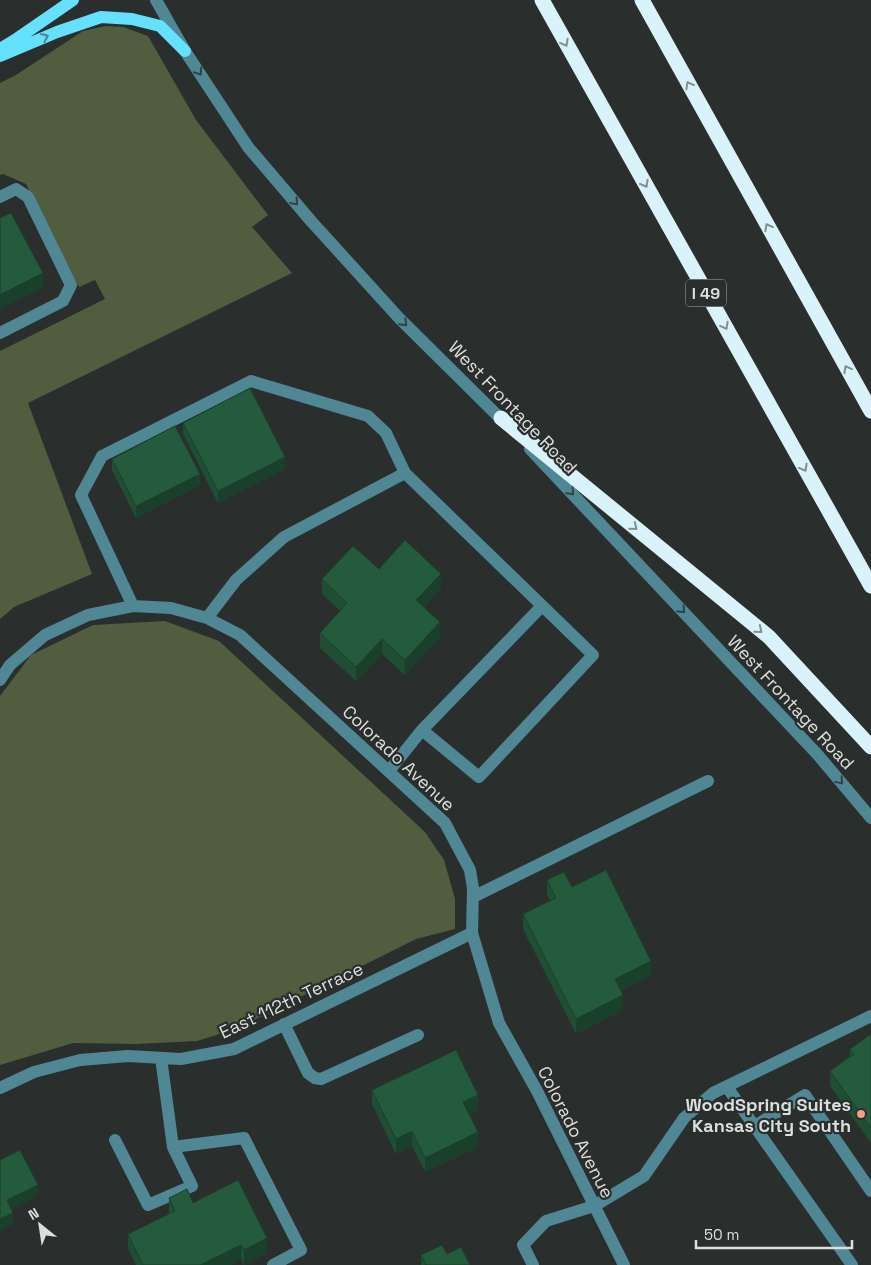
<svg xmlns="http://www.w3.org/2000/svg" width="871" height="1265" font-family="'Space Grotesk',sans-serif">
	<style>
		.green { fill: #505d3e }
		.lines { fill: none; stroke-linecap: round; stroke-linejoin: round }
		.minor { stroke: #508795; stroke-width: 12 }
		.major { stroke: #65e1fe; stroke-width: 12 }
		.highway { stroke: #daf2f9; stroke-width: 15 }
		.wall { fill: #204e34 }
		.shaded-wall { fill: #1a402b }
		.building { fill: #255b3d; stroke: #1a402b }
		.oneway { stroke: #488896 }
		.oneway2 { stroke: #829094 }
		.oneway3 { stroke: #324143 }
		.poi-dot { fill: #f39f84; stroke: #2a2f2e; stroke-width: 2 }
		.labels { text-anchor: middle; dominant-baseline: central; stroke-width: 4.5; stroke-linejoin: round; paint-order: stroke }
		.shield { fill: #2a2f2e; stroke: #a7aaa9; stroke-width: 1 }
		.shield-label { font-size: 16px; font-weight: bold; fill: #dcdfde }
		.street-label { font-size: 18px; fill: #dcdfde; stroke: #2a2f2e }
		.poi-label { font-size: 18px; font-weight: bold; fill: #dcdfde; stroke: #2a2f2e; text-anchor: end }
	</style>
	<rect width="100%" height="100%" fill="#2a2f2e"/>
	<path class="green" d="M106,26l17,1 25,9 48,84 72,95 -16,12 40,46 -264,130 64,171 -78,33 -14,12v-268l105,-52 -10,-19 -16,7 -53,-103 -23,-10 -3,1v-92l16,-8 67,-44z
		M165,621l54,20 206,191 19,28 11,39v30l-39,10 -180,90 -39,12 -61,3 -63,-1 -73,22v-369l31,-41 62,-30z"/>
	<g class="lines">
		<path class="minor" d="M156,0l29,51 63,96 63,74 88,97 107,106
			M0,197l16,-8 12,8 43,88 -8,16 -63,32
			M530,449l288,306 53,63
			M133,606l-52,-111 21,-39 149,-75 117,35 18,17 19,40 188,182 -114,122 -57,-47 -33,41
			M207,618l29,-38 48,-43 121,-64
			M0,680l10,-15 35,-30 43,-20 45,-9 38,2 36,10 33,17 205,188 25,47 3,18 -1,45 27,90 38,68 87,174
			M422,730l120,-124
			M473,897l235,-116
			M284,1024l24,49 7,5 6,1 97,-44
			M161,1058l12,89 71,-9 57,112 -28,15
			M727,1087l125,178
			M0,1088l34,-16 46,-12 48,-4 53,3 53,-10 238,-116
			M755,1126l50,-31 66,96
			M115,1140l33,65 44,-19 -19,-39
			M533,1265l-10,-20 23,-24 48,-15 50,-30 40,-58 29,-25 158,-77"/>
		<path class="major" d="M0,49l15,-9 58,-40
			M0,56l57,-24 44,-15 31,2 28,7 25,25"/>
		<path class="highway" d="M542,0l329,586
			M642,0l229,411
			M501,418l268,219 102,110"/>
	</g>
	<path class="wall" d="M183,423l102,46 -67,34 -35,-69z
		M112,459l88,26 -64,33 -24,-48z
		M379,569l62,19 -17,19 16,30 -35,38 -23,-21 -26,27 -36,-33v-15l20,-22 -18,-17v-15z
		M547,880l25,7 79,88 -30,16 2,19 -47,24 -53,-105v-15l27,-13 -3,-6z
		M871,1034v109l-41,-57v-15l20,-15v-7z
		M372,1090l106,20 -9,4 9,33 -53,25 -13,-26 -16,8 -24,-50z
		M169,1198l24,5 74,50 -23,12 -3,-6 -11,6h-94l-8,-17v-14l41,-20z
		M447,1254l23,11h-49v-10z"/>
	<path class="shaded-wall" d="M43,273v15l-43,21v-14z
		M285,457v12l-67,34v-12z
		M200,474v11l-64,33v-12z
		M441,574v14l-25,27v-15z
		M440,622v15l-35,38v-15z
		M382,639v15l-26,27v-14z
		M651,961v14l-36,19v-15z
		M623,995v15l-47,24v-15z
		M478,1095v15l-15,7v-15z
		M412,1131v15l-16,8v-15z
		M478,1132v15l-53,25v-14z
		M38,1185v11l-31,16v-12z
		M13,1213v11l-13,7v-12z
		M267,1238v15l-23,12v-15z
		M241,1245v14l-11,6h-30z"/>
	<path class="building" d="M11,213l32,60 -43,22v-77z
		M250,388l35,69 -67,34 -35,-68z
		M175,426l25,48 -64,32 -24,-47z
		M405,540l36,34 -25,26 24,22 -35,38 -23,-21 -26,28 -36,-34 27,-30 -25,-24 31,-33 26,23z
		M606,870l45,91 -36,18 8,16 -47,24 -53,-105 33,-16 -9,-18 17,-8 8,15z
		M871,1034v94l-41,-57 24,-17 -4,-5z
		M456,1050l22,45 -15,7 15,30 -53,26 -13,-27 -16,8 -24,-49z
		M20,1150l18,35 -31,15 6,13 -13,6v-59z
		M238,1180l29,58 -23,12 -3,-5 -41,20h-57l-15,-31 47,-23 -6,-13 18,-9 6,14z
		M442,1245l5,9 14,-7 9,18h-44l-5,-10z"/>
	<defs><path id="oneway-chevron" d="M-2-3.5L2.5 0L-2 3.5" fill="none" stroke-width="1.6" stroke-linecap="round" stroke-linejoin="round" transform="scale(1.25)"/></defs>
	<use class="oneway" href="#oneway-chevron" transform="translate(45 37) rotate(-23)"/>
	<g class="oneway2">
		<use href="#oneway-chevron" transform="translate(565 43) rotate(61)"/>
		<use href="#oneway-chevron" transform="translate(689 85) rotate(-119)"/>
		<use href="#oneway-chevron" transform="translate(645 184) rotate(61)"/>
		<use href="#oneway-chevron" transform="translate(768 227) rotate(-119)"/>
		<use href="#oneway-chevron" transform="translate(725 326) rotate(61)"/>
		<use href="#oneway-chevron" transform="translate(847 369) rotate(-119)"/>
		<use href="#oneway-chevron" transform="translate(804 468) rotate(61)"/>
		<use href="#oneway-chevron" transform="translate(634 527) rotate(39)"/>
		<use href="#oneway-chevron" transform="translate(759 630) rotate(39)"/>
	</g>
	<g class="oneway3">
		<use href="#oneway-chevron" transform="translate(199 72) rotate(57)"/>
		<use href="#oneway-chevron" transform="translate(295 202) rotate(49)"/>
		<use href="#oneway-chevron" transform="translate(404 323) rotate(45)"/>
		<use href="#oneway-chevron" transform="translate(571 492) rotate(47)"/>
		<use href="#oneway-chevron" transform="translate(682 610) rotate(47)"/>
		<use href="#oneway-chevron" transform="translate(840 781) rotate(50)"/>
	</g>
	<circle class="poi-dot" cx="861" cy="1114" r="5"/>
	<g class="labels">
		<rect class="shield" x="686" y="279.5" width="40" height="27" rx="4"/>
		<g class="shield-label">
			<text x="706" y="293">I 49</text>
		</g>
		<g class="street-label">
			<text transform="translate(513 407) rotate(46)">West Frontage Road</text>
			<text transform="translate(791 702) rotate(47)">West Frontage Road</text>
			<text transform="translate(399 758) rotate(43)">Colorado Avenue</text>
			<text transform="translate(291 1000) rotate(-25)">East 112th Terrace</text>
			<text transform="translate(576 1132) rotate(63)">Colorado Avenue</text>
		</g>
		<g class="poi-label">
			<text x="851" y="1104">WoodSpring Suites<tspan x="851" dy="21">Kansas City South</tspan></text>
		</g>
	</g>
	<g transform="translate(40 1225) rotate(330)" stroke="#2a2f2e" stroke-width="4" paint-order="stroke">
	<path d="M0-4L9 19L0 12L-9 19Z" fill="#dcdfde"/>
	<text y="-8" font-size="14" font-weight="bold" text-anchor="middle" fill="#dcdfde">N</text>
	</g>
	<path d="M696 1240v8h156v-8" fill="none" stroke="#dcdfde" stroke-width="2.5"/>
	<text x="704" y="1240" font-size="15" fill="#dcdfde" stroke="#2a2f2e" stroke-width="4" paint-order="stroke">50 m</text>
</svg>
